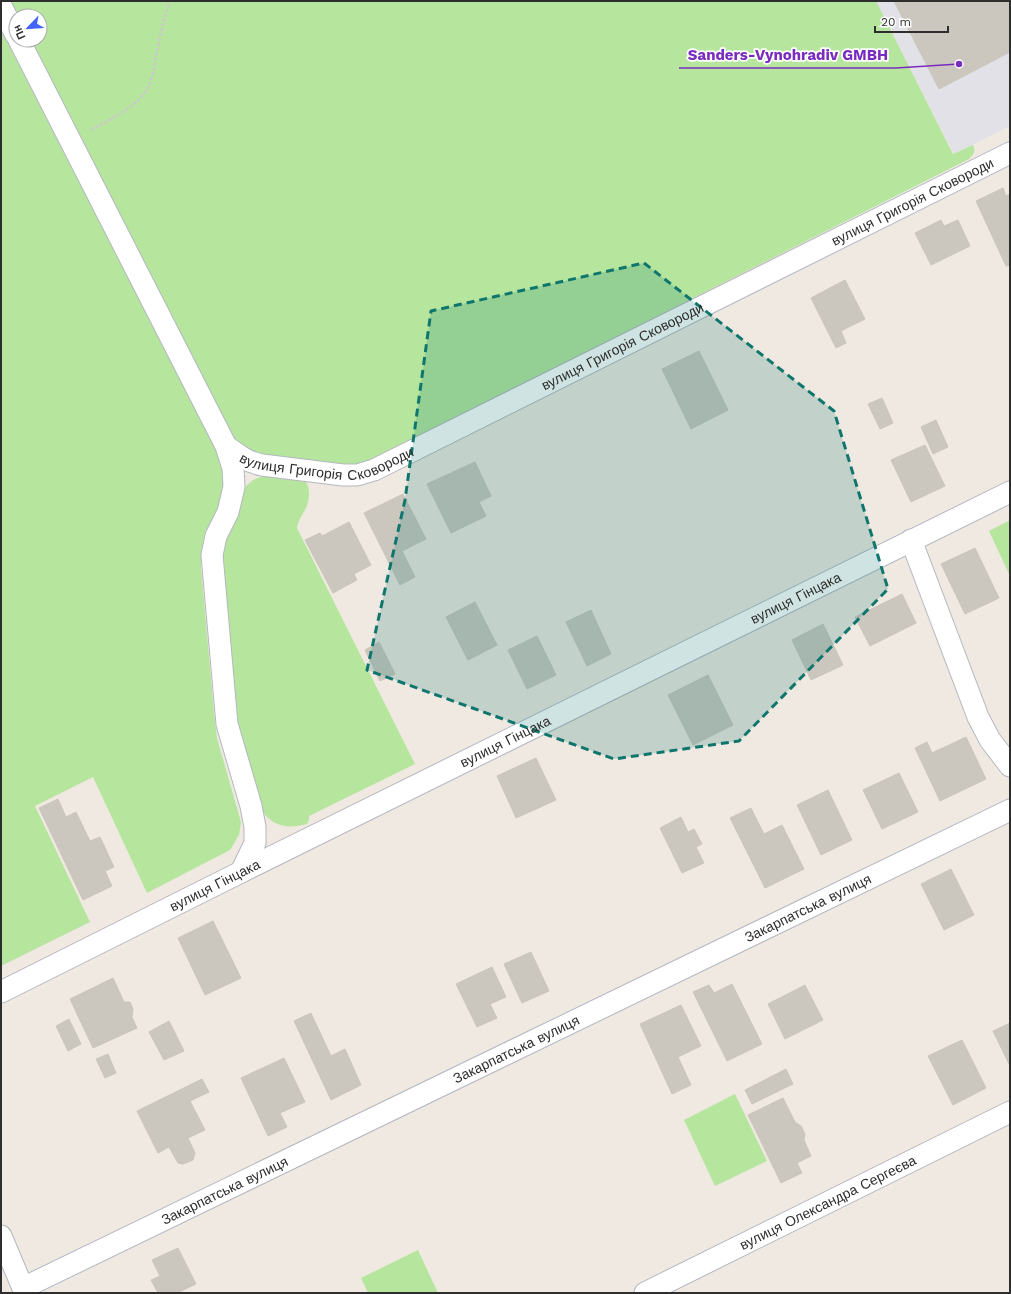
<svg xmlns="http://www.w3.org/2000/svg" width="1011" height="1294" font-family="'Work Sans',sans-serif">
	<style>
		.industrial { fill: #e3e1e8 }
		.green { fill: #b6e59e }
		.building { fill: #cbc7bf; stroke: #cbc5ba }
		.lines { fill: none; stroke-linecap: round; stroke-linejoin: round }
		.minor-casing { stroke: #b4b7c1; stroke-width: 23 }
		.path { stroke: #c9c9c9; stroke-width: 2.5; stroke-dasharray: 3 2; stroke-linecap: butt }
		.minor { stroke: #fff; stroke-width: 21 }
		.marked { fill: #0f766e; fill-opacity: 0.2; stroke: #0f766e; stroke-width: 3; stroke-dasharray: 8 5; stroke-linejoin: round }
		.labels { text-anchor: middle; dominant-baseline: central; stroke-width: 3.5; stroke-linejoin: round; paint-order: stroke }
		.street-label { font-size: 14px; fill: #2e2e2e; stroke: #fff }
		.leader { fill: none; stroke: #7b2cbf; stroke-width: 1.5 }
		.callout-dot { fill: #7b2cbf; stroke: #fff; stroke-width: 1.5 }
		.callout-label { font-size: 15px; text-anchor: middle; font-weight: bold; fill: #7b2cbf; stroke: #fff; stroke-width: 3.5; stroke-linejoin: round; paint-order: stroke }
	</style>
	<rect width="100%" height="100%" fill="#efe9e1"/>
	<path class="industrial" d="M876,1h134v125l-56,28z"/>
	<path class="green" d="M8,1h868l77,153 20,-9c3,6 1,9 -4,14l-595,300 -18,5 -16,1 -90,-12 -18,-16 -204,-397h12v-24h-24z
		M1,30l216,421 6,18 1,15 -5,20 -17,44 -1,19 13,146 3,25 24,84 -2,13 -9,15 -83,43 -54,-116 -58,29 55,116 -89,44z
		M277,475c7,0 16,0 22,2 13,4 11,22 7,31 -4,8 -7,10 -9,20l118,236 -106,52v4l-2,4c-20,5 -33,3 -46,-14l-25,-80 -14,-181 18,-54 5,-8 8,-7 10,-4z
		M1010,520v56l-21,-45z
		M735,1094l32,67 -52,25 -31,-66z
		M418,1250l20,43h-70l-7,-15z"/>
	<path class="building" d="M894,1h116v51l-71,37z
		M1003,188l3,8 4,-2v71l-4,1 -30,-65z
		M941,220l3,6 14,-6 12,26 -39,19 -16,-32z
		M845,280l20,39 -24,12 5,12 -10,5 -25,-50z
		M699,351l29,59 -37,19 -29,-60z
		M882,398l11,25 -13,6 -12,-25z
		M936,420l12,27 -15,7 -12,-27z
		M925,445l20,41 -34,16 -20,-42z
		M475,462l16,34 -12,6 7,14 -35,17 -24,-49z
		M403,494l23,45 -24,12 13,26 -15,8 -36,-72z
		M349,522l22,43 -17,9 3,6 -24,13 -28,-53 15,-7 2,3z
		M975,548l24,50 -34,16 -24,-50z
		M902,594l14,29 -46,23 -15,-29z
		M475,602l22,43 -29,15 -22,-43z
		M591,610l20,44 -24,12 -21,-44z
		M823,624l20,41 -32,15 -19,-40z
		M537,636l19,39 -29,14 -19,-39z
		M379,642l16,32 -15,7 -15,-31z
		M708,675l25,50 -40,20 -25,-50z
		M966,737l20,42 -46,22 -25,-53 12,-6 5,11z
		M536,758l20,42 -40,18 -19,-42z
		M899,773l19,39 -36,17 -19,-39z
		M828,790l24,50 -31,15 -24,-50z
		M58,799l8,18 10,-5 14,29 10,-4 14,30 -9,4 7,15 -29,14 -44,-92z
		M751,808l13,26 18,-9 22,44 -39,19 -35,-70z
		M681,817l7,15 6,-3 8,15 -6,3 8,16 -22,10 -22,-45z
		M951,869l23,46 -30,15 -23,-46z
		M213,921l28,57 -36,17 -27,-57z
		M531,952l18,39 -27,12 -18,-39z
		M492,967l14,30 -16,7 7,14 -20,9 -21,-43z
		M113,978l11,24h6l3,7 -1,8 5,11 -44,20 -23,-49z
		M732,984l30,60 -35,17 -34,-69 16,-7 5,8z
		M805,985l18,35 -38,19 -17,-35z
		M681,1005l20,41 -23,11 13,28 -19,9 -32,-70z
		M311,1013l20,43 14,-7 16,36 -30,15 -37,-79z
		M69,1019l12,25 -13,7 -12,-25z
		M169,1021l15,30 -20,9 -15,-28z
		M1010,1023v43l-17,-35z
		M962,1040l24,48 -33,17 -25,-49z
		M108,1054l8,19 -11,5 -9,-19z
		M284,1058l21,44 -25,11 7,14 -19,9 -27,-58z
		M786,1069l7,15 -41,20 -7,-14z
		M202,1079l7,13 -19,9 15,29 -17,8 7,15 -2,7 -10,4 -5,-1 -9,-16 -11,6 -21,-42z
		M783,1098l12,24 6,4 4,8 -1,6 7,16 -14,7 5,10 -21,10 -33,-68z
		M178,1248l18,36 -19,9h-19l-7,-13 9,-4 -8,-16z"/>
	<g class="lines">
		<g class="minor-casing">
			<g id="minor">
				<path d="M1,6l15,29"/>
				<path d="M19,40l207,406 7,22 1,19 -6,25 -12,24 -4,19 15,169 24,82 4,21v16l-14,29"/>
				<path id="s1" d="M226,446c12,9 21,16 36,19l81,10h14l17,-5 636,-317"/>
				<path d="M911,540l67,177 12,23 20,26"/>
				<path id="s2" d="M1,992l240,-120 769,-380"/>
				<path d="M1,1236l24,57"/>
				<path id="s3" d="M23,1288l987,-478"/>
				<path id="s4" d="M645,1293l365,-181"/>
			</g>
		</g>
		<path class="path" d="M91,130c18,-10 38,-19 51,-34 12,-13 12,-33 16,-50 3,-15 7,-30 12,-45"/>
		<use href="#minor" class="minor"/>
	</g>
	<path class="marked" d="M644,263l190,148 54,178 -149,152 -125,18 -247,-89 38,-170 26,-189z"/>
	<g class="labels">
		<g class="street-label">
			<text stroke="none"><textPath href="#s1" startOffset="756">вулиця Григорія Сковороди</textPath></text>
			<text stroke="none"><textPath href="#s1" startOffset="432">вулиця Григорія Сковороди</textPath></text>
			<text stroke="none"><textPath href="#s1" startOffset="108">вулиця Григорія Сковороди</textPath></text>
			<text stroke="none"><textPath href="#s2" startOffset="887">вулиця Гінцака</textPath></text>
			<text stroke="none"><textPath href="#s2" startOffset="563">вулиця Гінцака</textPath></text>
			<text stroke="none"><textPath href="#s2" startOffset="239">вулиця Гінцака</textPath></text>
			<text stroke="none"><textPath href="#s3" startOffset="872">Закарпатська вулиця</textPath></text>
			<text stroke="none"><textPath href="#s3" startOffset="548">Закарпатська вулиця</textPath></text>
			<text stroke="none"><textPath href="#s3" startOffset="224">Закарпатська вулиця</textPath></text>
			<text stroke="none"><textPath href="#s4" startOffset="204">вулиця Олександра Сергеєва</textPath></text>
		</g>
	</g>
	<path class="leader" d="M959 64L896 68H679"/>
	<circle class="callout-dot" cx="959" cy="64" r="4"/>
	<g class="callout-label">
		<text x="788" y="60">Sanders-Vynohradiv GMBH</text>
	</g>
	<rect width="1011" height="1294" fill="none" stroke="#2e2e2e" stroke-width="4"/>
	<g transform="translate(28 28) rotate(245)"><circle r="19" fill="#ffffff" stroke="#ababab"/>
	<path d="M0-3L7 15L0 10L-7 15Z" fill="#4264fb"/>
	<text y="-6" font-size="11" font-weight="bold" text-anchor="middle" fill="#2e2e2e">Пн</text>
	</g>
	<path d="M875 26v6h73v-6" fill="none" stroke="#2e2e2e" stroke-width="2"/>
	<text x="881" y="26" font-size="12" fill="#2e2e2e" stroke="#ffffff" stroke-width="3" paint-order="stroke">20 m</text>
</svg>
